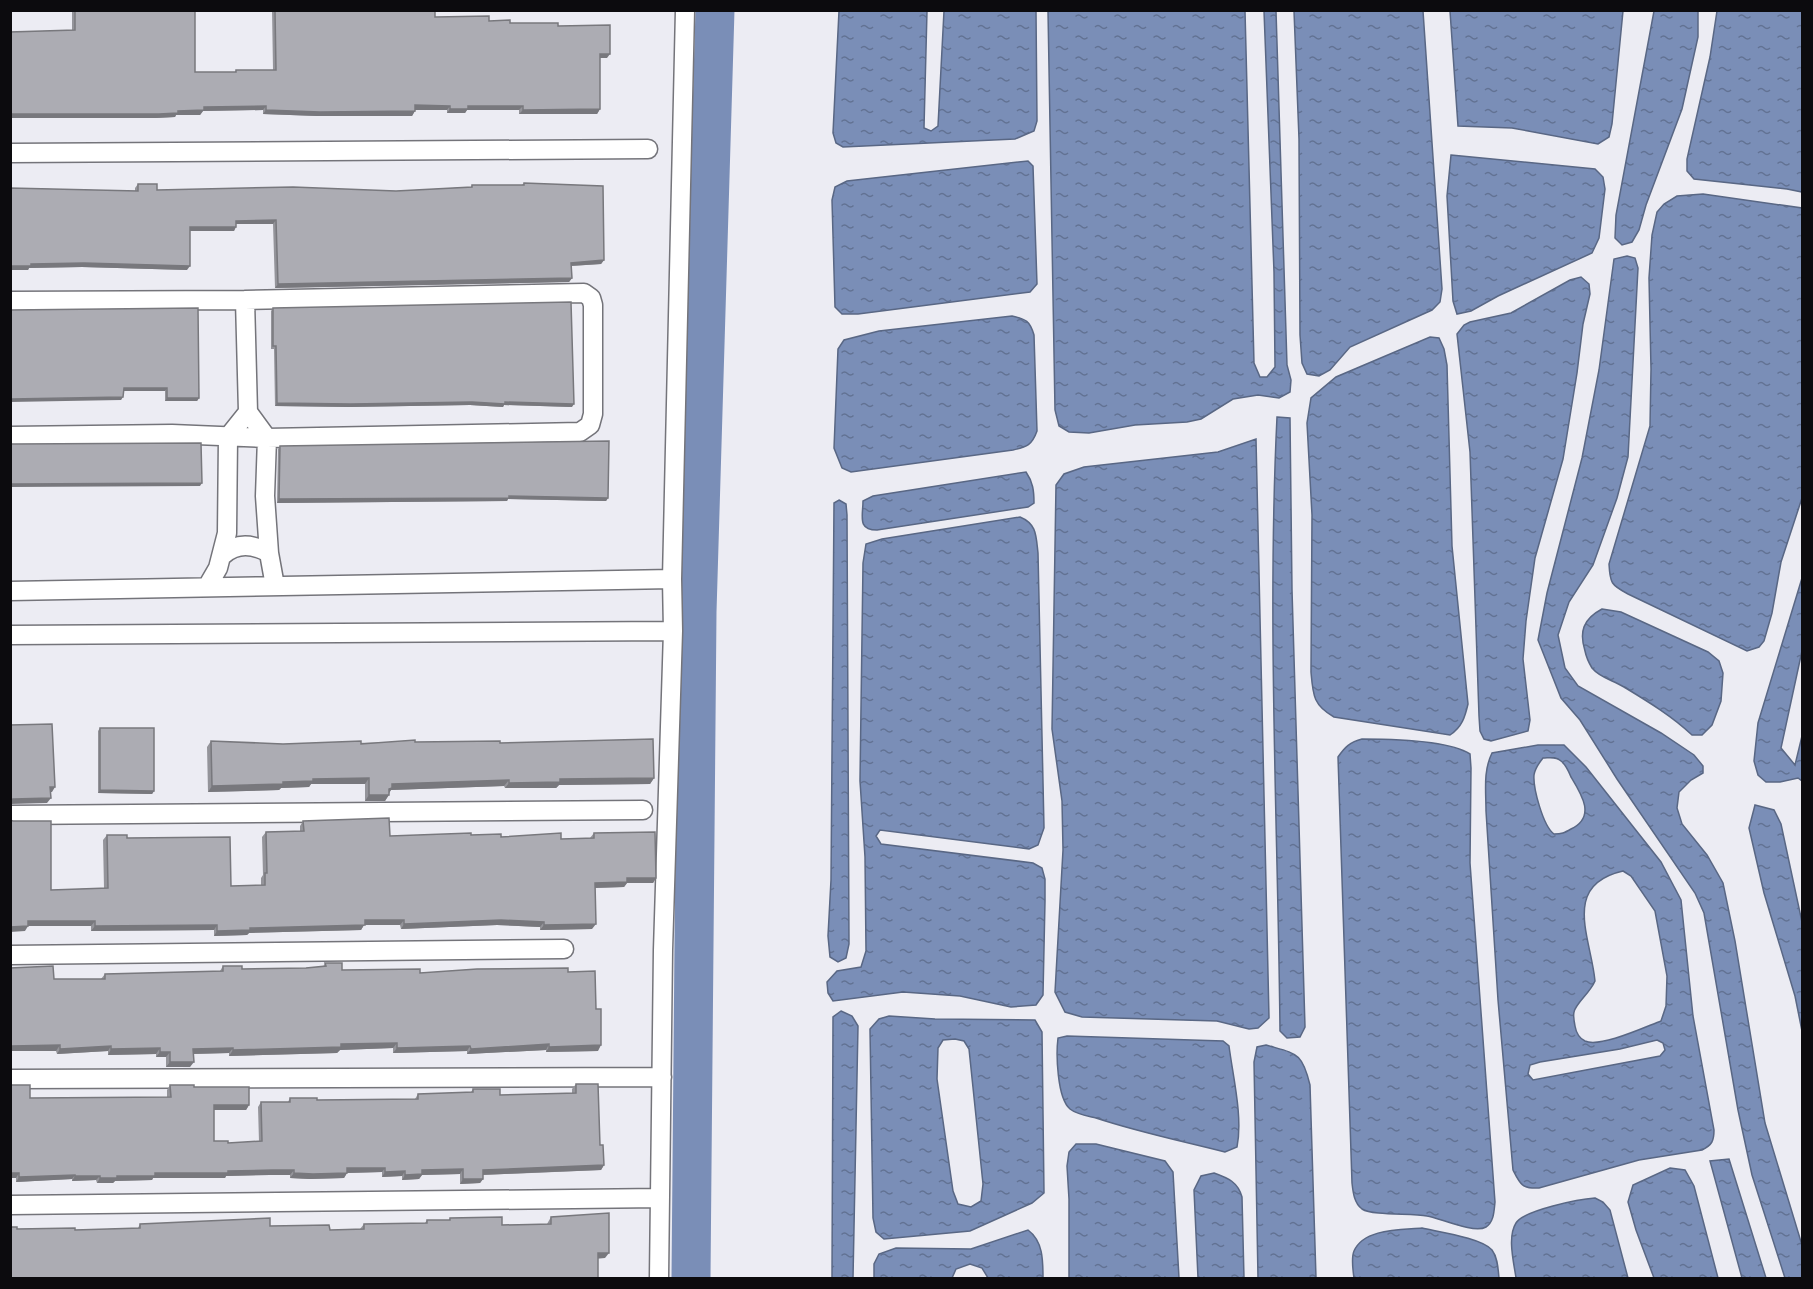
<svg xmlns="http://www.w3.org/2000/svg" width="1813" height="1289" font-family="Bitter,serif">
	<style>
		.water { fill: url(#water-ripples); stroke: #596784; stroke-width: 1.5; fill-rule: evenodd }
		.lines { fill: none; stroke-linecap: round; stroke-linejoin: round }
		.river { stroke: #7a8eb7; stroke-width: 39 }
		.minor-casing { stroke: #74747a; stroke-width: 21 }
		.minor { stroke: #fff; stroke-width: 18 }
		.wall { fill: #94949a }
		.shaded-wall { fill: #78787d }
		.building { fill: #acacb3; stroke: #78787d; stroke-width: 1.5 }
	</style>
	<defs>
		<pattern id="water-ripples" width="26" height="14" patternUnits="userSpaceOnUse" patternTransform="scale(1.5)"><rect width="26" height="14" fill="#7a8eb7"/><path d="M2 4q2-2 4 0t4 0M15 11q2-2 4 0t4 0" fill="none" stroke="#627293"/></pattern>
	</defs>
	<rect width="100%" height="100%" fill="#ececf3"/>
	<path class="water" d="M839,11h88l-3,117 7,3 7,-5 6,-115h92l1,110 -3,10 -19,8 -172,8 -7,-4 -3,-10z
		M1048,11h197l9,352 6,14h7l8,-10 -1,-95 -10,-261h12l11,354 4,15 -1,12 -11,6 -21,-3 -25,4 -32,20 -14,3 -52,3 -46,8 -20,-1 -10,-6 -4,-16z
		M1294,11h129l19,278 -2,13 -8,8 -82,37 -20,23 -11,6 -12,-2 -5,-11 -2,-28 -1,-196z
		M1450,11h173l-11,113 -3,13 -11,7 -86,-16 -54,-2z
		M1654,11h44v26l-16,72 -36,96 -7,25 -7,12 -10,3 -7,-7 1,-23z
		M1717,11h85v181l-15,-3 -93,-10 -7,-8v-12l23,-102z
		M1451,155l144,14 8,8 2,12 -6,49 -7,15 -94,43 -27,15 -14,3 -4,-13 -6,-105z
		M1028,161l5,5 4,118 -7,8 -172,22h-16l-7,-7 -3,-107 3,-13 12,-6z
		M1703,194l99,14v290l-21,64 -9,51 -8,28 -5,6 -12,4 -119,-57c-17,-9 -18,-11 -19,-30l41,-138 1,-57 -2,-91 3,-43 5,-23 7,-8 13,-8z
		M1627,256l8,2 3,10 -10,189 -11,41 -24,67 -24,37 -11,33 7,33 13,18 83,47 33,22 9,11v7l-12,7 -12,12 -2,16 5,16 25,31 16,28 12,58 30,182 37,122v33h-17l-33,-103 -14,-65 -34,-197 -9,-20 -78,-114 -37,-59 -19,-22 -23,-58 9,-47 35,-135 17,-88 15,-111z
		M1581,277l8,7 1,10 -7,30 -6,49 -14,86 -28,99 -9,63 -3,38 7,61 -2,11 -37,10 -7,-2 -4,-8 -1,-15 -9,-264 -13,-118 7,-9 6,-3 41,-9 59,-33z
		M1012,316c14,3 18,5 22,19l3,96c-5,14 -10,16 -24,19l-162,22 -9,-4 -8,-20 4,-99 6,-9 35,-9z
		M1430,337l9,1 5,11 3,16 5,181 16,158c-3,13 -6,23 -18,31l-116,-18c-21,-12 -21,-22 -23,-45l1,-157 -5,-92 4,-25 25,-21z
		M1277,417l13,1 2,172 13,437 -5,10 -13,1 -7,-7c-2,-204 -13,-410 -3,-614z
		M1256,439l13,579 -11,10 -9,1 -32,-8 -135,-4 -17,-5 -10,-20 8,-142 -1,-49 -10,-72 4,-244 8,-11 20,-7 134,-15z
		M1026,472c7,10 8,19 8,31l-6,4 -151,23c-20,0 -14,-14 -14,-29l10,-5z
		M839,500l7,4 1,11 2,429 -3,14 -8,4 -8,-5 -2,-21 3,-56 3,-377z
		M1020,517c17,7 16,19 18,36l6,275 -6,17 -9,4 -149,-19 -4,6 5,8 152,19 9,5 3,11v22l-2,94 -7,10 -25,2 -51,-11 -57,-4 -70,9 -5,-8 -1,-11 10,-11 24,-4 5,-16 -1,-94 -5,-76 3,-218 3,-19 16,-5z
		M1802,578v73l-21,97 14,17 7,-29v45l-4,-3 -18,4h-14l-8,-7 -4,-14 4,-38z
		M1602,609l19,3 87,40 11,9 4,12 -2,28 -9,24 -10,10h-10c-20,-19 -45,-34 -68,-48 -11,-7 -24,-9 -32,-19 -3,-5 -6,-12 -7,-17 -6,-19 -2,-32 17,-42z
		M1362,739c27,0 86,1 108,15l1,14 -1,95 25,339c-1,9 -1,20 -9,25 -12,7 -46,-9 -59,-11 -16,-3 -54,0 -65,-7 -8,-6 -9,-17 -10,-26l-14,-426c7,-10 12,-15 24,-18z
		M1538,745h26l22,22 75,95 20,38 12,116 21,114c0,11 -2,15 -12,20l-63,10 -100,28c-17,1 -19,-4 -26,-18l-15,-170 -12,-189c0,-20 -3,-40 6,-58zM1543,758c6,0 13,-2 18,3 5,4 8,11 10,16 11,18 25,40 0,52 -7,4 -9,5 -17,5 -11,-8 -21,-46 -20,-59 1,-7 5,-12 9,-17zM1623,871l8,5 24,35 12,65 -1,30 -5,15c-16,6 -61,27 -76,20 -6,-3 -9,-9 -10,-15 -1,-5 -2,-10 -1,-14 2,-9 16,-19 21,-31 -4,-43 -34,-96 28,-110zM1657,1040l6,3 2,7 -5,6 -127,24 -5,-6 2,-9 10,-3 80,-13z
		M1755,805l19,5 7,14 21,98v109l-7,-35 -31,-103 -15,-65z
		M841,1011l11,5 6,10 -5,252h-21l1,-261z
		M889,1016l46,3 100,1 7,12 2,161 -12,10 -62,28 -86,8 -8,-7 -3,-14 -3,-189 9,-10zM955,1039l9,2 5,8 14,135 -2,17 -10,6 -13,-3 -5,-13 -16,-112 1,-31 5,-8z
		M1067,1036l156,5 6,5c4,31 14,71 8,101l-12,5c-43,-11 -87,-20 -129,-34 -8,-2 -20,-4 -26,-9 -13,-11 -14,-55 -12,-71z
		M1266,1045c31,9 36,7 44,40l6,193h-58l-4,-216 3,-15z
		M1076,1144h20l69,17 8,11 6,106h-110v-79l-2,-33 2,-14z
		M1729,1159l37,119h-24l-32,-117z
		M1670,1168l15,2 9,16 24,92h-64l-18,-48 -8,-28 5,-17z
		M1214,1173c14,5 24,9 28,24l2,81h-46l-4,-88 7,-14z
		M1595,1198l8,4 7,8 18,68h-112c-2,-15 -9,-41 0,-55 8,-13 64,-24 79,-25z
		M1422,1228c17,4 60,10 70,22 6,8 6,19 7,28h-145c-1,-7 -3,-20 0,-27 10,-23 48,-21 68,-23z
		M1028,1230c15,11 15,30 15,48h-55l-6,-10 -12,-4 -14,5 -4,9h-78v-14l5,-10 17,-6 75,1z"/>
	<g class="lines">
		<path class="river" d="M691,1278l6,-666 18,-602"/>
		<g class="minor-casing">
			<path id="minor" d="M10,153l638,-4
				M245,300l3,112 19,26 -2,58 4,57 6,33
				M10,301l235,-1 339,-7 7,5 2,7v109l-3,11 -10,7 -313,6 -95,-4 -162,2
				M223,555c14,-13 30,-11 46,-2
				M207,587l11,-19 9,-35 1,-96 20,-25
				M10,591l662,-12
				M10,635l663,-4
				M10,815l633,-5
				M10,955l554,-6
				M10,1079l652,-2
				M10,1205l650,-7
				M659,1278l4,-328 10,-319 -1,-52 13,-569"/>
		</g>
		<use href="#minor" class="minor"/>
	</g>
	<path class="wall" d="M72,10h123v62h40l1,-2h37l-1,-60h163v7l54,4 21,2 48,3 49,32h-7v51l-3,5h-78v-4h-52l-2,3h-18v-3h-32l-3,6h-95l-54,-2v-4l-60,1 -3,4h-24l-1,2 -19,1h-146v-86l62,-2z
		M524,183l80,77 -3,4 -30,2 1,12 -3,4 -294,6 -2,-64h-37l-2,7h-44l-3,39 -105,-3 -53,1 -1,2h-18v-82l125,3v-3l3,-4 19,6 239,1 75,-4 1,-2h50z
		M273,308l299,99 -68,-2 -1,2 -33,-2 -121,2 -74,-1 -1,-57h-3v-38z
		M10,310l189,88 -2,3h-32v-10h-41l-3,9z
		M280,446l328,52 -2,3 -98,-2 -1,2 -230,2 1,-54z
		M100,728l54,63 -2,3 -54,-1v-62z
		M211,741l72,3 132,-2 85,1 154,35 -4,6 -91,1 -3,3h-51l-1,-2 -113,4 -6,11h-20v-17h-54l-2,3 -28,1 -2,2 -71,2 -1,-45z
		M303,821l87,15 81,-1 30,2 60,2 29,-1 4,-5 62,45 -3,5h-26l-3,4 -29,1 -3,41 -52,1v-3l-43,-2 -96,4 -1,-4h-36l-3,5 -112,3 -2,2 -33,1v-6l-123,1v-5h-63l-3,5 26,-41 53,-2 -1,-48 4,-5 20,3 104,48h30v-8l2,-3 -1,-38 4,-5 34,-1v-5z
		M325,963l17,7 78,3 148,-1 30,79 -52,1v-2l-79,4v-3l-74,2v-5l-53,2 -3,3 -108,3v-3l-36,1 -3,13h-24v-10h-10v-3l-48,1v-4l-51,3 -1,-3h-46v-83l44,11h47l4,-5 115,-3 3,-5 19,3 64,-1 17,-1z
		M576,1084l24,61 4,20 -3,5 -118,5v4l-3,4 -20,1v-10l-38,1 -3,4 -17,1v-4l-20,1v-5l-35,1 -3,5 -34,1 -20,-1v-3h-20l-44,1 -1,2h-72l-1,2 -37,1 -2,2h-16l-1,-3 -24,1v-2l-56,3v-4h-6v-93l20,13h137v-8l3,-5 24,2 55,18 -3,5h-32v31l14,2 31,-1 -1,-35 3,-5h27l2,-4 27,2 98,-1 3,-5 53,-2 2,-3 27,6 72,-2v-4z
		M551,1217l54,41 -588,-29 58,1 63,-2 2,-4 130,2 60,4 30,-1 4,-5 61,-1 2,-3h22l1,-2 52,7 45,-1z"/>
	<path class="shaded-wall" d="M600,54h10l-3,4h-10z
		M415,105l35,1 -3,4h-36z
		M266,106l-3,4 -60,1 -3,4h-24l-1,2 -19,1h-146v-4l168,-3 26,-4z
		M468,106h55l-4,4h-52l-2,3h-18l3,-4z
		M600,109l-3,5h-78l4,-4z
		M266,110l149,1 -3,5h-95l-54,-2z
		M276,220l-3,4h-39l2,-3z
		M190,227h46l-2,4h-46z
		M604,260l-3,4 -32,2 2,-3z
		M84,263l106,3 -3,4 -105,-3 -53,1 -1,2h-18v-4l21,-2z
		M572,278l-3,4 -294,6 3,-4z
		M124,388h43l-2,3h-44z
		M123,397l-2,3 -111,2v-3z
		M167,398h32l-2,3h-32z
		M505,402l69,2 -2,3 -68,-2 -1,2 -33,-2 -121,2 -74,-1 2,-3z
		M202,483l-2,3 -190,1v-3z
		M509,496l99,2 -2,3 -98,-2 -1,2 -230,2 2,-4z
		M369,778l-4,6h-54l-2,3 -28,1 -2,2 -71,2 4,-6 71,-4 30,-3z
		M654,778l-4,6 -91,1 -3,3h-51l4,-5 51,-4z
		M509,780l-5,6 -113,4 -3,4h-3l7,-10z
		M50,787h5l-3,5h-5z
		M100,790l54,1 -2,3 -54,-1z
		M369,795h20l-4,6h-20z
		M51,798l-4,5 -37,1v-4l3,-1z
		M627,878h29l-3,5h-26l-3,4 -32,1 3,-5z
		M365,920h39l-4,5h-36l-3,5 -112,3 -2,2 -33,1 3,-5z
		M501,920l43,2 -4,5 -43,-2 -96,4 3,-5z
		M28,921h67l-4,5h-63l-3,5 -15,1v-5z
		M596,924l-4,5 -52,1 4,-5z
		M217,925l-3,5 -123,1 4,-5z
		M397,1043l-4,5 -53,2 -3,3 -108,3 4,-6 108,-6z
		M549,1044l-3,6 -79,4 4,-5z
		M60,1045l-4,6h-46l1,-5z
		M601,1045l-3,6 -52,1 3,-5z
		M111,1046l-3,5 -51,3 3,-5z
		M470,1046l-3,5 -74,2 4,-5z
		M160,1048l-4,6 -48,1 3,-6z
		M233,1048l-4,5 -39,1 3,-5z
		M160,1052h10l-4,5h-10z
		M170,1062h24l-4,5h-24z
		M214,1105h35l-3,5h-36z
		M604,1165l-3,5 -122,5 4,-5z
		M347,1168h38l-3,4 -35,1 -3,5 -34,1 -20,-1 4,-5z
		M463,1169l-3,5 -38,1 -3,4 -17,1 3,-5 17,-5z
		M273,1170h21l-4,5h-20l-44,1 -1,2h-72l-1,2 -37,1 -2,2h-16l3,-5 17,-2 38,-3z
		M405,1171l-3,5 -20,1 3,-5z
		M10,1173h9l-3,5h-6z
		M75,1175l-3,4 -56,3 3,-5z
		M75,1176h25l-4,4 -24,1z
		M463,1179h20l-3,4 -20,1z
		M598,1253h11l-4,5 -11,1z"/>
	<path class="building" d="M75,10h120v62h41v-2h40l-1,-60h160v7l54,-1v5l21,-1v3h48v3l52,-1v29h-10v55l-77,1v-4h-55v3h-18v-3l-35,-1v6l-95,1 -54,-2v-4l-62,1v3l-26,1v2l-19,1h-149v-82l65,-2z
		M524,183l79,3 1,74 -33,3 1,15 -294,6 -2,-64 -40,1v6h-46v39l-106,-3 -53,1v2h-21v-78l128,3v-7h19v6l136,-3 103,4 76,-4v-2h52z
		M571,302l3,102 -69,-2v2l-33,-2 -121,2 -74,-1 -1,-57h-3v-38z
		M198,308l1,90h-32v-10h-43l-1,9 -113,2v-89z
		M609,441l-1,57 -99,-2v2l-230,1 1,-53z
		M10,443l2,1 189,-1 1,40 -192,1z
		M52,724l3,63h-5l1,11 -38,1 -3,1v-75z
		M100,728h54v63l-54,-1z
		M653,739l1,39 -94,1v3l-51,1v-3l-117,4v4l-3,1v6h-20v-17l-56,1v2l-30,1v2l-71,2 -1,-45 72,3 78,-3v3l54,-4v2l85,-1v2z
		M389,818l1,18 81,-3v2l30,-1v3l60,-4v6l33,-1v-5l61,-1 1,46h-29v4l-32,1 1,41 -52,1v-3l-43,-2 -97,4v-4h-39v5l-115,3v2l-33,1v-6l-122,1v-5h-67v5l-18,1v-107l3,1h38v69l57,-2 -1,-53h20v3l103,-1 1,49 34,-1v-12h2l-1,-41 38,-1 -1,-10z
		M325,963h17v7l78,-1v4l57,-4 91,-1v4l27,-1 1,38h5v36l-52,2v-3l-78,5 -1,-3 -73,2v-5l-56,1v3l-108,3v-2l-40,1 1,13h-24v-10h-10v-4l-49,1v-3l-51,3v-4l-49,1 -1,-78 43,-2 1,13h51v-5l118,-3v-5h19v3l64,-1 20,-2z
		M576,1084h22l2,61h3l1,20 -121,5v9h-20v-10l-41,1v4l-17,1v-4l-20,1v-4h-38v5l-34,1 -19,-1v-3h-21l-45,1v2h-73v3h-38v2h-17v-2h-25v-1l-56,2v-4h-9v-88h20v13l141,-1 -1,-12h24v2h55v18h-35v36h14v2l34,-2 -1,-39h29v-4h27v2l101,-1v-5l55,-2v-3h27v6l76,-2z
		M609,1213v40h-11v25h-587l-1,-51h7v2l58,-1v2l65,-2v-4l130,-6v8l59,-1 1,5 34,-1v-5l63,-1v-3h23v-2l52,-1v8l49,-1v-7z"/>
	<rect width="1813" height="1289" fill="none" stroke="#0c0b0e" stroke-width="24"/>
</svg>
